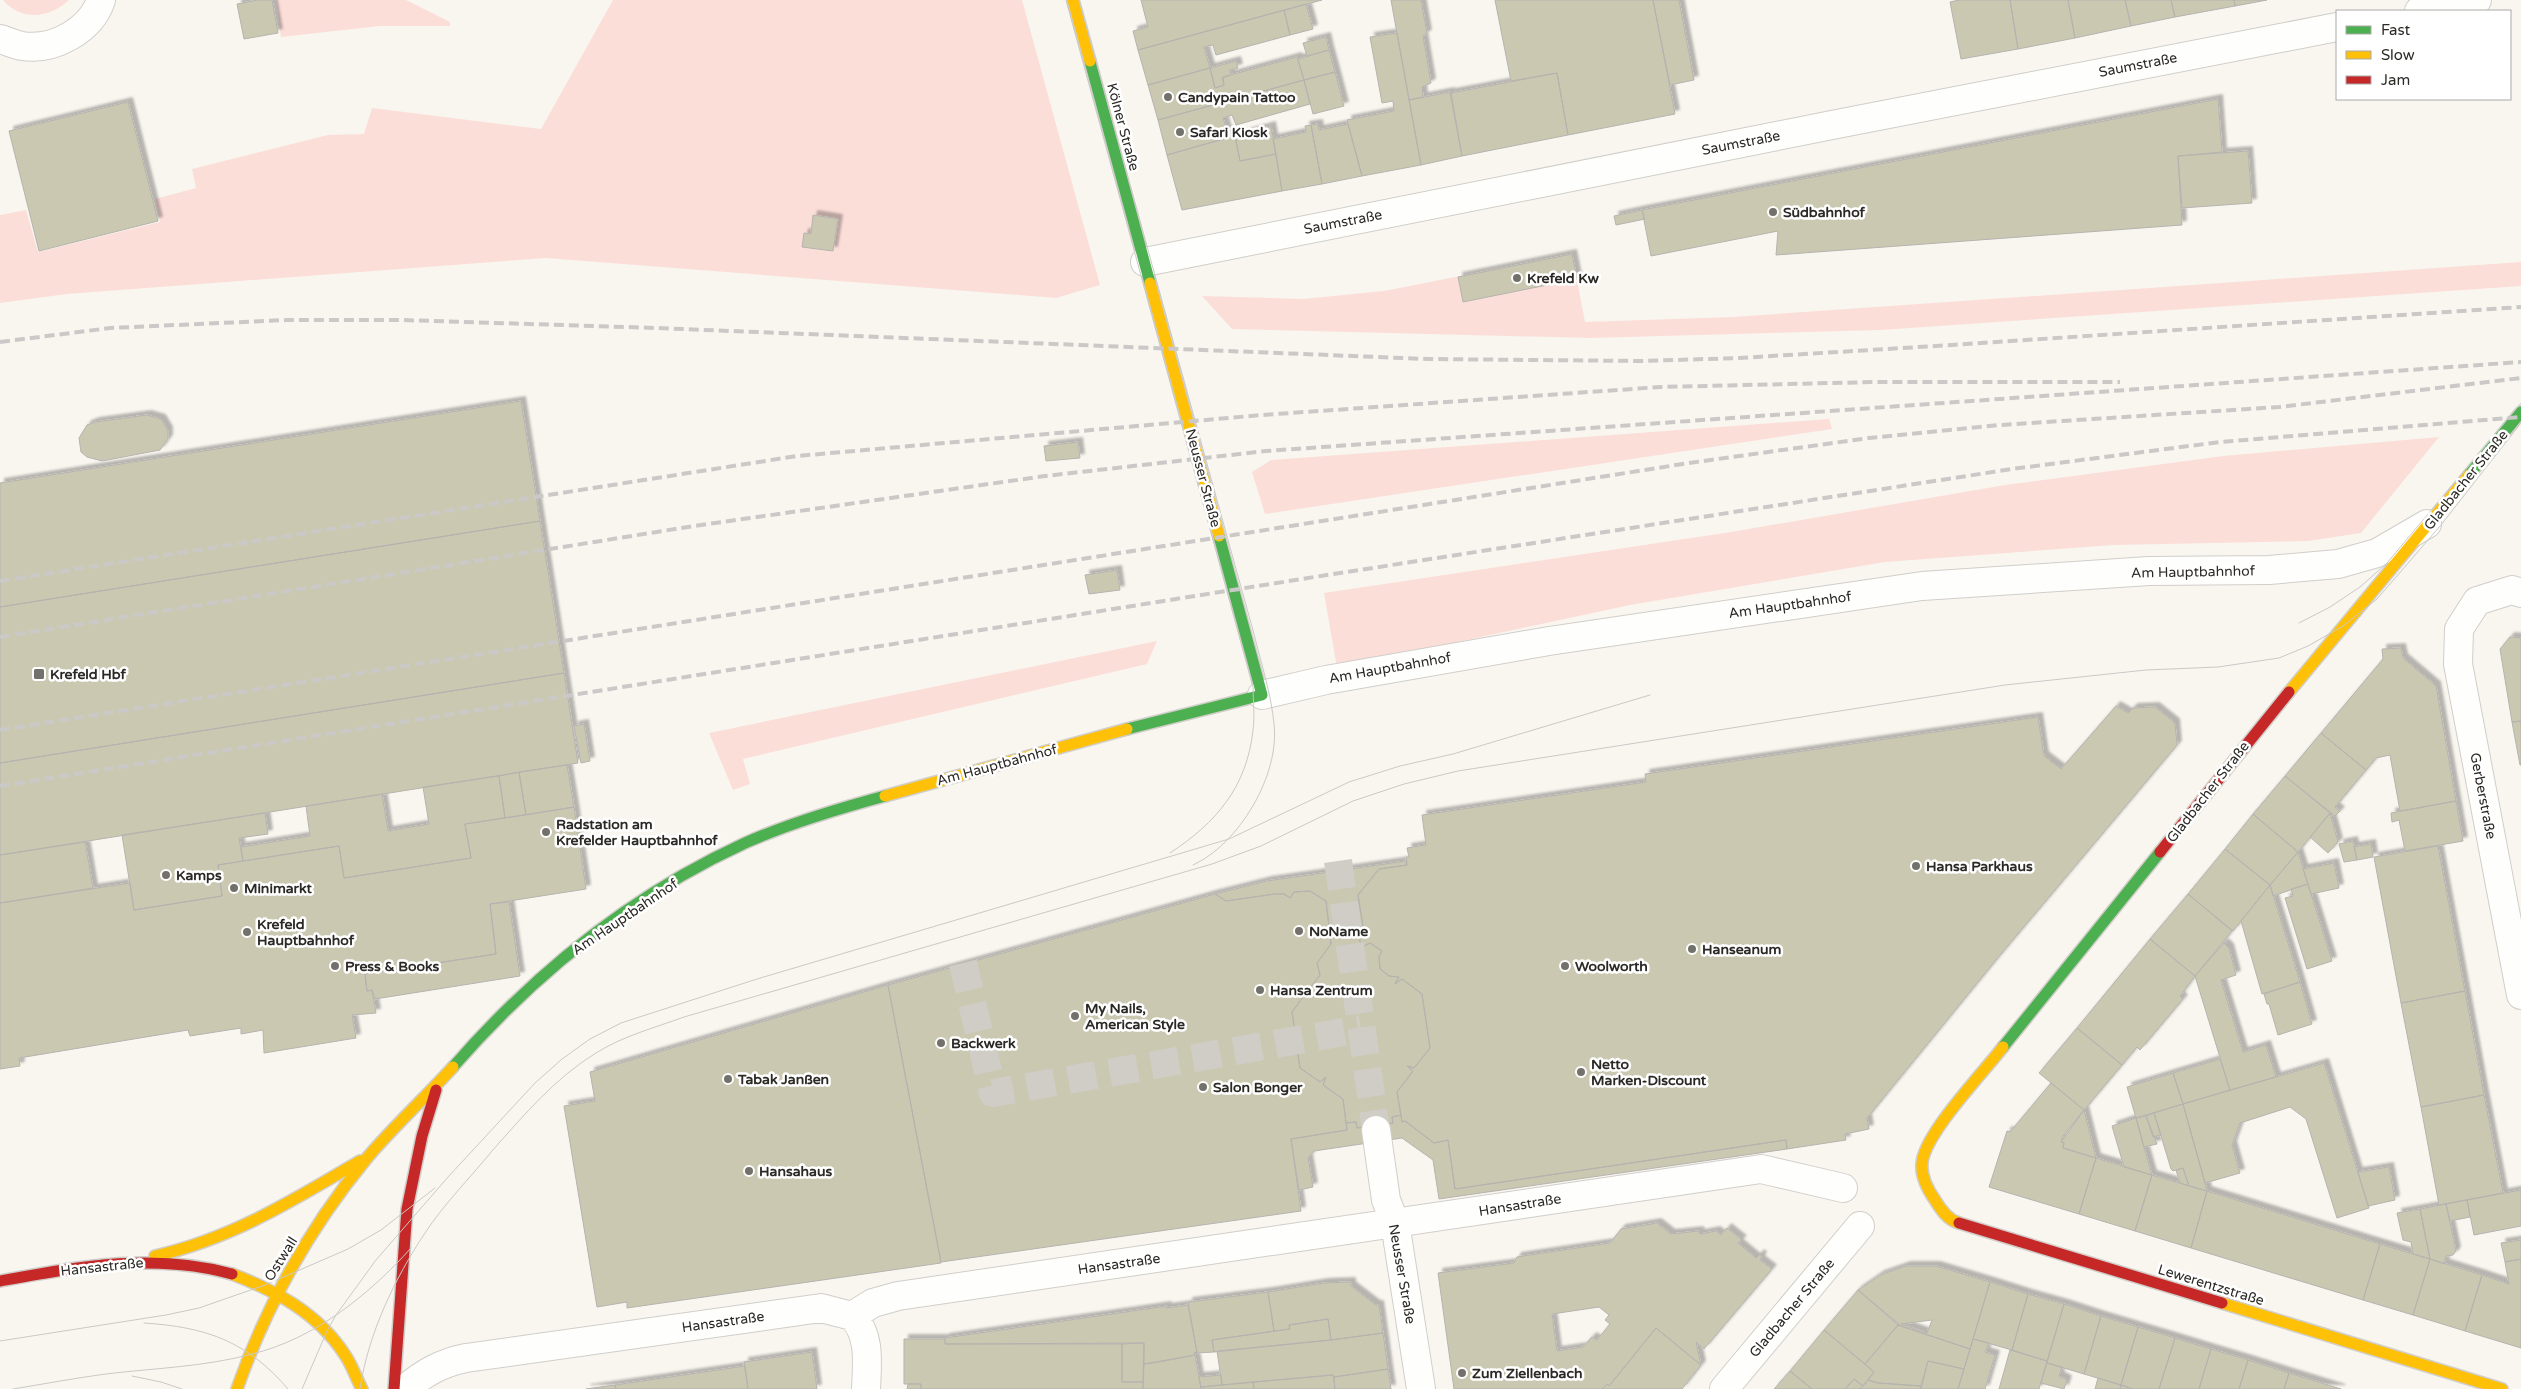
<svg xmlns="http://www.w3.org/2000/svg" width="2521" height="1389" font-family="'Varela Round',sans-serif">
	<style>
		.green { fill: #fcded9 }
		.building { fill: #cbc8b1; stroke: #b5b3af; fill-rule: evenodd; filter: url(#shadow) }
		.lines { fill: none; stroke-linecap: round; stroke-linejoin: round }
		.street-tunnel { stroke: #d0cdc7; stroke-width: 28; stroke-dasharray: 28 14; stroke-linecap: butt }
		.street-casing { stroke: #d1ceca; stroke-width: 30 }
		.fast-casing { stroke: #d1ceca; stroke-width: 14 }
		.slow-casing { stroke: #d1ceca; stroke-width: 14 }
		.jam-casing { stroke: #d1ceca; stroke-width: 14 }
		.street { stroke: #fefefd; stroke-width: 28 }
		.fast { stroke: #4caf50; stroke-width: 11 }
		.slow { stroke: #ffc107; stroke-width: 11 }
		.jam { stroke: #c62828; stroke-width: 11 }
		.tram { stroke: #cac9c7; stroke-width: 1 }
		.rail { stroke: #cac9c7; stroke-width: 4; stroke-dasharray: 10 5; stroke-linecap: butt }
		.poi-dot { fill: #73716c; stroke: #fff; stroke-width: 2 }
		.labels { text-anchor: middle; dominant-baseline: central; stroke-width: 5; stroke-linejoin: round; paint-order: stroke }
		.street-label { font-size: 14px; fill: #2b2925; stroke: #fff }
		.poi-label { font-size: 14px; font-weight: bold; fill: #2b2925; stroke: #fff; text-anchor: start }
	</style>
	<defs>
		<filter id="shadow"><feDropShadow dx="4.5" dy="-4.5" stdDeviation="1" flood-color="#0004"/></filter>
	</defs>
	<rect width="100%" height="100%" fill="#f9f6f0"/>
	<path class="green" d="M3,0h66c-19,18 -47,22 -66,0z
		M276,0h130l44,22v4h-70l-99,11z
		M613,0h409l78,285 -44,13 -510,-40 -479,36 -67,9v-88l26,-5 12,42 122,-30 -5,-23 41,-11 -4,-19 136,-34 36,-1 8,-26 169,21z
		M1572,254l13,68 148,-5 788,-55v24l-640,44 -291,8 -358,-9 -30,-33 101,3 81,-8z
		M1829,419l3,10 -567,85 -13,-42 19,-12z
		M2439,437l-78,96 -53,8 -194,4 -229,17 -255,43 -293,63 -13,-75 407,-61 274,-47 218,-29z
		M1157,641l-10,23 -404,95 7,25 -17,6 -24,-57z"/>
	<path class="building" d="M258,0h14l6,33 -34,6 -7,-35z
		M1141,0h181l-184,50 -5,-19 15,-4z
		M1391,0h30l6,34 -4,2 8,47 -9,4 1,10 -14,3z
		M1495,0h158l22,114 -107,21 -11,-62 -46,8z
		M1653,0h26l15,80 -24,5z
		M1960,0h50l8,49 -57,10 -11,-57z
		M2010,0h58l7,38 -57,11z
		M2068,0h57l6,26 -56,12z
		M2125,0h46l4,17 -44,9z
		M2171,0h63l1,6 -60,11z
		M2234,0h33l-32,6z
		M1306,4l7,25 -23,6 -6,-25z
		M1284,10l6,25 -74,20 -3,-10 -9,2 6,21 -62,17 -10,-35z
		M1397,33l24,132 -59,11 -15,-56 47,-9 -1,-10 -11,2 -12,-66z
		M1326,37l3,13 -22,6 -4,-13z
		M1329,50l6,22 -31,8 -6,-21z
		M1297,57l7,23 -146,40 -10,-35 62,-17 5,20 9,-3 -1,-8z
		M1236,61l2,7 -8,2 1,5 -9,3 2,7 -9,3 -5,-20z
		M1335,72l9,34 -31,8 -9,-34z
		M1557,73l11,62 -106,21 -11,-63z
		M1304,80l6,24 -74,21 -4,-10 -9,3 6,19 -62,18 -9,-35z
		M1450,92l12,64 -41,9 -12,-65z
		M2218,99l4,53 -44,4 4,69 -406,30 2,-24 -127,25 -9,-46z
		M128,102l30,119 -119,30 -30,-120z
		M1318,124l1,6 29,-6 14,52 -40,8 -11,-59z
		M1311,125l11,59 -40,7 -9,-52 33,-7 -1,-6z
		M1271,126l5,28 -36,7 -5,-25z
		M1235,136l5,25 36,-7 6,37 -100,19 -15,-55z
		M2248,151l4,52 -70,5 -4,-52z
		M1642,210l3,9 -29,6 -2,-9z
		M813,215l25,4 -5,32 -31,-4 2,-14 7,1z
		M1572,254l5,25 -114,23 -5,-25z
		M521,401l19,120 -540,86v-124z
		M147,415l14,4 7,12v8l-8,11 -58,11 -15,-4 -6,-5 -2,-14 8,-13 8,-3z
		M1078,442l2,16 -34,3 -2,-15z
		M540,521l24,152 -564,90v-156z
		M1117,570l3,20 -31,4 -4,-19z
		M2510,637l11,1v83l-9,1 -12,-73z
		M2401,648l2,10 33,28 20,115 -56,10 -10,-56 -14,3 -10,12 -45,-37 62,-74 -1,-10z
		M564,673l14,90 -578,92v-92z
		M2116,706l12,7 5,-5 22,-1 20,16 2,22 -181,215 -129,158 2,11 -24,5 1,6 -59,9 -1,-9 -331,49 -7,-49 -14,3 -29,-22 -3,1 -5,-30 16,-21 -6,-5 7,2 16,-20 -8,-54 -20,-15 -7,5 4,-7 -10,-1 -9,-7 -1,-12 3,-6 -12,-8 -6,3 -4,-4v-5l4,-4 -6,-38 21,-26 28,-4 -1,-8h3l-2,-9 19,-3 -4,-30 224,-33 -1,-8 393,-57 6,39 17,13z
		M2521,721v44h-1l-8,-43z
		M584,724l6,37 -9,2 -7,-37z
		M2321,733l45,37 -31,37 5,4 -5,5 -50,-40z
		M567,765l7,42 -48,8 -7,-43z
		M519,772l7,43 -21,3 -6,-42z
		M499,776l6,42 -40,6 6,34 -127,20 -5,-32 -96,15 -2,-14 69,-11 -4,-30 76,-12 6,37 41,-7 -6,-37z
		M2285,776l45,37 -32,39 -45,-38z
		M2456,801l7,40 -58,10 -6,-31 -7,2 -1,-9z
		M574,807l12,82 -96,15 6,50 -131,20 2,17 5,-1 4,23 -24,2 4,23 -92,15 -1,-23 -22,4v-6l-51,8 -2,-6 -169,28 1,8 -20,3v-166l130,-20 4,27 88,-14 -4,-31 121,-19 5,32 127,-20 -6,-34z
		M265,813l3,21 -29,4 4,23 -25,4 4,31 -88,14 -12,-75z
		M2330,813l8,29 -10,11 -18,-16z
		M2253,814l45,38 -28,33 -45,-36z
		M2353,841l4,19 -13,2 -5,-18z
		M85,842l8,46 -93,15v-48z
		M2371,844l2,13 -16,3 -3,-13z
		M2438,846l27,145 -64,12 -27,-146z
		M2225,849l45,36 -37,46 -45,-37z
		M2298,852l10,32 -35,12 -3,-11z
		M1406,861l1,4 -28,4 -21,26 6,38 -3,1 -2,7 5,5 6,-3 12,8 -3,6 1,12 9,7 10,1 -4,7 7,-5 20,15 8,54 -16,20 -7,-2 6,5 -16,21 4,23 -9,2 1,6 -36,5 -1,-6 -10,1 -3,-24 -20,-14 3,-8 -6,5 -20,-14 -8,-56 14,-19 8,3 -5,-7 11,-14 -3,-12 14,-19 -5,-43 -16,-10 -16,1 -4,6 -6,-4h-9l-49,7 -11,-7 52,-13z
		M2334,863l5,25 -28,6 -8,-25z
		M2308,884l24,77 -25,8 -22,-71 8,-2 -2,-7z
		M2270,885l30,97 -38,12 -21,-73z
		M1310,891l16,10 5,43 -14,19 3,12 -11,14 5,7 -8,-3 -14,19 8,56 20,14 6,-5 -3,8 20,14 4,31 -56,9 10,72 -360,51 -53,-277 327,-91 11,7 49,-7h9l6,4 4,-6z
		M2188,894l44,37 -37,45 -45,-37z
		M509,902l11,74 -145,23 -3,-9 -5,1 -2,-17 131,-20 -6,-50z
		M2150,939l45,37 -15,20 3,3 -43,51 -3,-3 -15,18 -45,-37z
		M2224,943l5,5 7,27 -15,5 22,72 23,-7 10,32 -46,13 -35,-114z
		M2300,982l12,42 -34,11 -9,-31h-2l-3,-10z
		M888,985l53,278 -314,45v-6l-30,5 -33,-201 31,-5 -5,-29z
		M2465,991l19,104 -63,12 -20,-104z
		M2077,1028l45,37 -38,45 -45,-37z
		M2220,1059l10,31 -47,14 -10,-31z
		M2324,1063l45,145 -32,10 -31,-99 -16,-12 -50,16 -8,22 8,28 -35,10 -22,-79z
		M2173,1073l10,31 -47,14 -9,-31z
		M2051,1083l33,27 -21,26 -2,6 3,1 -1,5 33,10 -17,56 -90,-27 18,-56 3,1z
		M2484,1095l19,98 -64,12 -18,-98z
		M2183,1104l22,79 2,8 -18,-5 -6,-18 -10,3 -2,-2 -17,-56z
		M2084,1110l12,48 -33,-10 1,-5 -3,-1z
		M2154,1113l7,22 -8,2 -7,-21z
		M1401,1115l1,7 3,-1 29,22 14,-3 7,49 331,-49 1,9 -348,50 -6,-39 -31,-22 -88,13 -6,7 5,29 -14,3 -8,-51 56,-9 -1,-7 10,-1 1,6 36,-5 -1,-6z
		M2146,1116l11,28 -13,3 -8,-29z
		M2136,1118l8,29 8,28 -28,-8 -12,-41z
		M2096,1158l56,17 -17,56 -56,-17z
		M2389,1167l6,33 -27,6 -10,-34z
		M2183,1168l6,18 -9,-3 -4,-13z
		M2152,1175l55,16 -16,57 -56,-17z
		M2521,1190v36l-47,9 -7,-35z
		M2207,1191l173,53 -17,56 -172,-52z
		M2467,1200l3,17 -20,4 -4,-17z
		M2446,1204l10,47 -3,4 -7,1 -2,8 -14,-5 -10,-50z
		M2420,1209l10,50 -17,-5 -2,-12 -8,-2 -6,-27z
		M1657,1223l14,11 28,-3 1,3 16,-3 5,4 6,-7 15,12 -4,3 18,15 4,-4 2,2 -2,4 12,9 -68,80 -8,-7 5,23 -45,-37 -47,58 -2,-2 -5,5h-148l-16,-116 76,-10 3,-6 93,-14 11,-14zM1599,1307l10,8 -4,5 5,4 -13,16 -5,-3 -9,10 -26,4 -5,-37z
		M2521,1240v19l-16,3 -4,-19z
		M2380,1244l50,15 -17,56 -50,-15z
		M2430,1259l52,16 -17,56 -52,-16z
		M2521,1259v89l-56,-17 17,-56 27,9 -4,-22z
		M1906,1266h30l54,16 -20,67 -72,-24 -40,-35 22,-15zM1932,1320l-5,13 -26,-9z
		M1351,1282v4l25,19h3l4,28 -52,7 -3,-21 -39,6 1,4 -16,2 -6,-39 56,-9z
		M1990,1282l38,12 -16,56 -39,-11z
		M1858,1290l41,34 -34,40 -41,-34z
		M1268,1292l6,39 -62,9 2,12 -17,1 -9,-51z
		M2028,1294l36,10 -17,57 -35,-11z
		M2064,1304l37,12 -17,58 -37,-11z
		M1188,1305l9,47 -3,1 1,2 -36,7 -15,2v-21l-199,1v-6l222,-32 -1,2z
		M2101,1316l37,11 -17,58 -37,-11z
		M1328,1319l3,21 -117,12 -2,-12 78,-11 -1,-4z
		M1898,1325l72,24 -6,20 -36,-8 -7,25 -43,-3 -10,-3 6,-8 -9,-8z
		M2138,1327l37,11 -16,51h-26l-12,-4z
		M1656,1328l45,37 -19,24h-80l5,-5 2,2z
		M1824,1330l50,42 -11,14 -9,-7 -9,10h-33l-22,-18z
		M1383,1333l5,36 -54,8 -1,-2 -111,10 -5,-34 114,-11z
		M2175,1338l36,11 -12,40h-40z
		M904,1339h41v5h177v38h21v7h-222v-5h-17z
		M1973,1339l16,4 -4,9 10,3 -10,34h-27z
		M1144,1343l-1,39h-21v-38z
		M2211,1349l37,11 -9,29h-40z
		M2010,1350l37,11 -8,28h-40z
		M812,1352l5,37h-69l-4,-27z
		M1195,1355l6,34h-58l1,-25z
		M2248,1360l41,13 -5,16h-45z
		M1928,1361l36,8 -6,20h-37z
		M2047,1363l15,4 -3,9 8,4 -3,9 -23,-6z
		M745,1366l3,23h-132l-1,-4z
		M1388,1369l3,20h-56l-1,-12z
		M1790,1371l22,18h-38z
		M2289,1373l52,16h-57z
		M1221,1375l1,10 -21,2 -2,-10z
		M1333,1375l2,14h-81l-1,-7z
		M2098,1378l23,7 -1,4h-25z
		M1854,1379l9,7 -3,3h-15z
		M1868,1380l10,3 43,3v3h-61z
		M1253,1382l1,7h-53v-2z
		M908,1384h13v5h-14z
		M615,1385l1,4h-30z
		M2121,1385l12,4h-13z"/>
	<g class="lines">
		<path class="street-tunnel" d="M1338,861l38,269
			M963,963l30,130 368,-64"/>
		<g class="street-casing">
			<path id="street" d="M2419,11l58,-11
				M0,39c7,2 15,6 22,7 32,5 69,-16 79,-46
				M1145,262l692,-138 500,-97
				M2521,593l-9,-3 -35,11 -18,28 -1,35 63,331
				M1262,695l64,-15 223,-39 373,-55 227,-15 120,-1 69,-6 39,-11 50,-29
				M1376,1130l10,70 9,23 26,166
				M852,1316c19,19 15,48 14,73
				M405,1389c19,-16 36,-26 61,-31l355,-50 31,8 21,-13 25,-7 863,-127 82,19
				M1724,1389l136,-163"/>
		</g>
		<g class="fast-casing">
			<path id="fast" d="M1090,61l60,222
				M2469,475l52,-63
				M1127,729l135,-34 -43,-159
				M2003,1047l157,-195
				M453,1067c81,-93 179,-172 292,-224 45,-20 92,-34 140,-47"/>
		</g>
		<g class="slow-casing">
			<path id="slow" d="M1073,0l17,61
				M1150,283l69,253
				M2289,692l180,-217
				M885,796l242,-67
				M1959,1223c-11,-3 -18,-13 -24,-23 -7,-10 -14,-24 -13,-36 1,-29 62,-92 81,-117
				M155,1256c76,-17 139,-56 205,-95
				M232,1274c44,17 86,39 113,81 7,10 11,23 17,34
				M2222,1303l280,86
				M237,1389c29,-83 74,-163 130,-231 27,-32 58,-60 86,-91"/>
		</g>
		<g class="jam-casing">
			<path id="jam" d="M2160,852l129,-160
				M1959,1223l263,80
				M0,1281c77,-14 154,-29 232,-7
				M394,1389l13,-180 15,-73 14,-46"/>
		</g>
		<use href="#street" class="street"/>
		<use href="#fast" class="fast"/>
		<use href="#slow" class="slow"/>
		<use href="#jam" class="jam"/>
		<path class="tram" d="M1066,0l187,687c0,14 2,29 0,43 -6,57 -37,93 -83,123
			M1079,0l175,634c7,29 17,59 20,90 6,51 -35,120 -81,141
			M2299,623l31,-16 30,-20 27,-24 134,-160
			M144,1323c62,4 103,18 144,66
			M0,1341l166,-26 33,-7 66,-23 83,-36 33,-19 54,-42
			M132,1376l29,6 21,7
			M13,1389c31,-5 62,-11 93,-15 49,-6 98,-7 146,-20 62,-15 117,-59 159,-106
			M302,1389l25,-58 9,-16 40,-55 72,-83 87,-94 27,-24 28,-20 31,-16 136,-44 472,-140 120,-57 51,-16 53,-12 197,-59
			M360,1389c8,-55 35,-111 65,-156 19,-29 45,-55 67,-82 32,-36 63,-73 104,-98 27,-17 58,-25 88,-36l528,-153 49,-18 92,-45 51,-17 54,-13 547,-86 141,-15 72,-3 61,-9 29,-12 35,-20 34,-27 64,-74 80,-102"/>
		<path class="rail" d="M0,342l110,-14 177,-8h114l256,8 770,31 216,2 96,-3 213,-13 569,-38
			M0,581l797,-125 465,-41 398,-28 215,-5h245
			M0,637l694,-111 351,-50 221,-25 1255,-89
			M0,730l1689,-267 180,-25 131,-13 279,-18 242,-29
			M0,786l1327,-211 685,-106 208,-27 301,-25"/>
	</g>
	<g class="poi-dot">
		<circle cx="1168" cy="97" r="5"/>
		<circle cx="1180" cy="132" r="5"/>
		<circle cx="1773" cy="212" r="5"/>
		<circle cx="1517" cy="278" r="5"/>
		<rect x="33" y="668" width="12" height="12" rx="2.5"/>
		<circle cx="546" cy="832" r="5"/>
		<circle cx="1916" cy="866" r="5"/>
		<circle cx="166" cy="875" r="5"/>
		<circle cx="234" cy="888" r="5"/>
		<circle cx="1299" cy="931" r="5"/>
		<circle cx="247" cy="932" r="5"/>
		<circle cx="1692" cy="949" r="5"/>
		<circle cx="335" cy="966" r="5"/>
		<circle cx="1565" cy="966" r="5"/>
		<circle cx="1260" cy="990" r="5"/>
		<circle cx="1075" cy="1016" r="5"/>
		<circle cx="941" cy="1043" r="5"/>
		<circle cx="1581" cy="1072" r="5"/>
		<circle cx="728" cy="1079" r="5"/>
		<circle cx="1203" cy="1087" r="5"/>
		<circle cx="749" cy="1171" r="5"/>
		<circle cx="1462" cy="1373" r="5"/>
	</g>
	<g class="labels">
		<g class="street-label">
			<text transform="translate(2138 65) rotate(-11)">Saumstraße</text>
			<text transform="translate(1123 127) rotate(75)">Kölner Straße</text>
			<text transform="translate(1741 143) rotate(-11)">Saumstraße</text>
			<text transform="translate(1343 222) rotate(-11)">Saumstraße</text>
			<text transform="translate(1203 478) rotate(75)">Neusser Straße</text>
			<text transform="translate(2466 480) rotate(-51)">Gladbacher Straße</text>
			<text transform="translate(2193 572) rotate(-1)">Am Hauptbahnhof</text>
			<text transform="translate(1790 605) rotate(-8)">Am Hauptbahnhof</text>
			<text transform="translate(1390 668) rotate(-10)">Am Hauptbahnhof</text>
			<text transform="translate(997 765) rotate(-15)">Am Hauptbahnhof</text>
			<text transform="translate(2208 792) rotate(-52)">Gladbacher Straße</text>
			<text transform="translate(2483 796) rotate(79)">Gerberstraße</text>
			<text transform="translate(625 917) rotate(-34)">Am Hauptbahnhof</text>
			<text transform="translate(1520 1205) rotate(-9)">Hansastraße</text>
			<text transform="translate(281 1259) rotate(-58)">Ostwall</text>
			<text transform="translate(1119 1264) rotate(-8)">Hansastraße</text>
			<text transform="translate(102 1267) rotate(-6)">Hansastraße</text>
			<text transform="translate(1402 1274) rotate(80)">Neusser Straße</text>
			<text transform="translate(2211 1285) rotate(17)">Lewerentzstraße</text>
			<text transform="translate(1792 1308) rotate(-50)">Gladbacher Straße</text>
			<text transform="translate(723 1322) rotate(-8)">Hansastraße</text>
		</g>
		<g class="poi-label">
			<text x="1178" y="97">Candypain Tattoo</text>
			<text x="1190" y="132">Safari Kiosk</text>
			<text x="1783" y="212">Südbahnhof</text>
			<text x="1527" y="278">Krefeld Kw</text>
			<text x="50" y="674">Krefeld Hbf</text>
			<text x="556" y="824">Radstation am<tspan x="556" dy="16">Krefelder Hauptbahnhof</tspan></text>
			<text x="1926" y="866">Hansa Parkhaus</text>
			<text x="176" y="875">Kamps</text>
			<text x="244" y="888">Minimarkt</text>
			<text x="257" y="924">Krefeld<tspan x="257" dy="16">Hauptbahnhof</tspan></text>
			<text x="1309" y="931">NoName</text>
			<text x="1702" y="949">Hanseanum</text>
			<text x="345" y="966">Press &amp; Books</text>
			<text x="1575" y="966">Woolworth</text>
			<text x="1270" y="990">Hansa Zentrum</text>
			<text x="1085" y="1008">My Nails,<tspan x="1085" dy="16">American Style</tspan></text>
			<text x="951" y="1043">Backwerk</text>
			<text x="1591" y="1064">Netto<tspan x="1591" dy="16">Marken-Discount</tspan></text>
			<text x="738" y="1079">Tabak Janßen</text>
			<text x="1213" y="1087">Salon Bonger</text>
			<text x="759" y="1171">Hansahaus</text>
			<text x="1472" y="1373">Zum Ziellenbach</text>
		</g>
	</g>
	<rect x="2336" y="10" width="175" height="90" fill="#ffffff" stroke="#aaa9a8"/>
	<rect x="2346" y="26" width="25" height="8" fill="#4caf50" stroke="#aaa9a8"/>
	<text x="2381" y="35" font-size="15" fill="#2b2925">Fast</text>
	<rect x="2346" y="51" width="25" height="8" fill="#ffc107" stroke="#aaa9a8"/>
	<text x="2381" y="60" font-size="15" fill="#2b2925">Slow</text>
	<rect x="2346" y="76" width="25" height="8" fill="#c62828" stroke="#aaa9a8"/>
	<text x="2381" y="85" font-size="15" fill="#2b2925">Jam</text>
</svg>
